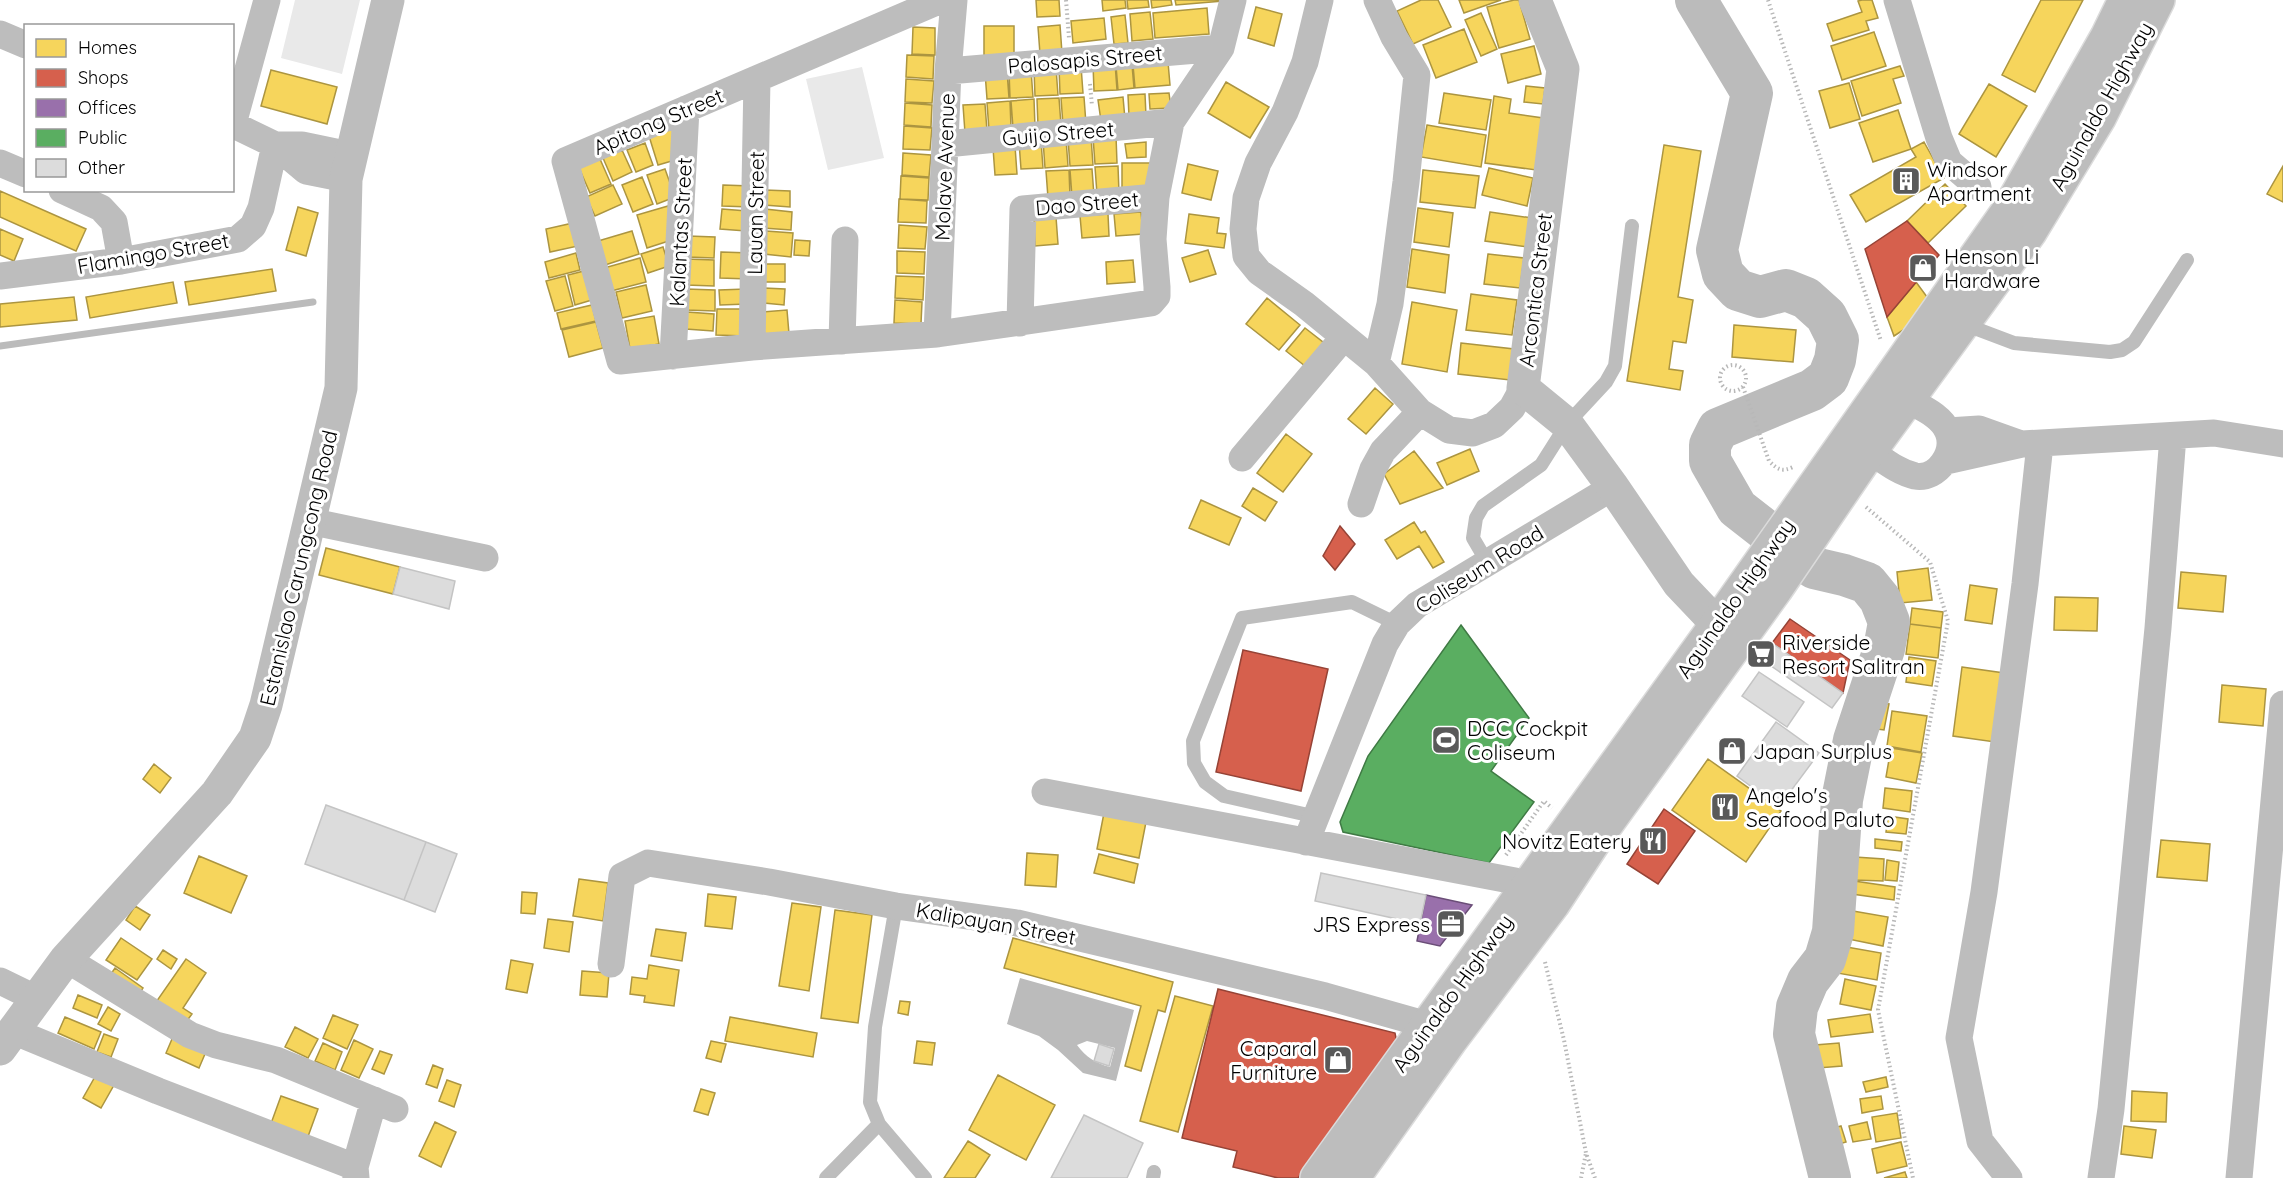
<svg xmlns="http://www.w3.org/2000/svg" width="2283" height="1178" font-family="Quicksand,sans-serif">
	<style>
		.green { fill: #e9e9e9 }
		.water { fill: #bbb; fill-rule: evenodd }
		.homes { fill: #f6d55c; stroke: #ac9540; stroke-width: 1.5 }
		.shops { fill: #d6604d; stroke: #964336; stroke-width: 1.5 }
		.offices { fill: #9970ab; stroke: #6b4e78; stroke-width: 1.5 }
		.public { fill: #5aae61; stroke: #3f7a44; stroke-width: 1.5 }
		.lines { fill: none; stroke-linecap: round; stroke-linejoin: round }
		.stream { stroke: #bbb; stroke-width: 7 }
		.river { stroke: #bbb; stroke-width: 42 }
		.building { fill: #dcdcdc; stroke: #c4c4c4; stroke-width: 1.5 }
		.trunk-casing { stroke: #dbdbdb; stroke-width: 36 }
		.path { stroke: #b8b8b8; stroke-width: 4; stroke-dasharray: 1.5 3; stroke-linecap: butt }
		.service { stroke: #bdbdbd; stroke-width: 14 }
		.minor { stroke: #bdbdbd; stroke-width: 27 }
		.tertiary { stroke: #bdbdbd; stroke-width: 33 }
		.trunk { stroke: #bdbdbd; stroke-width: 33 }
		.labels { text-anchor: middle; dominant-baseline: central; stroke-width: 6; stroke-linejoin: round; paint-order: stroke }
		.street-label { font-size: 21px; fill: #000; stroke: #fff }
		.poi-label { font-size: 21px; fill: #000; stroke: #fff; text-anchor: start }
	</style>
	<rect width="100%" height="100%" fill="#fff"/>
	<path class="green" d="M295,0h65l-18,74 -61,-16z
		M862,67l22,91 -56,12 -22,-91z"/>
	<path class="water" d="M1020,978l114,32 -18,71 -33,-8 -25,-23 -19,-14 -32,-12zM1087,1041l28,7 -5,19c-15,-4 -24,-10 -33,-22z"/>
	<path class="homes" d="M1036,0h23l1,16 -23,1z
		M1102,0h23l1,8 -23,3z
		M1127,0h21l1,7 -21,2z
		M1151,0h20l1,5 -20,3z
		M1175,0h48v1l-47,4z
		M1421,0h17l13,27 -38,17 -16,-33z
		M1459,0h42l-37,13z
		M1514,0h5l11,39 -31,9 -12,-41z
		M1862,0h10l6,18 -12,3 3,9 -36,11 -6,-17 35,-12 -4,-11z
		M2041,0h42l-48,92 -33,-17z
		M1256,7l26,7 -8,32 -26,-8z
		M1207,8l2,26 -54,4 -2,-25z
		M1150,12l3,27 -21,2 -2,-27z
		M1481,13l16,36 -16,7 -16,-36z
		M1125,15l3,28 -14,1 -3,-27z
		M1104,18l2,21 -33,4 -2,-22z
		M1060,25l2,28 -22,1 -2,-27z
		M984,26h30v30h-30z
		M913,27l22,1v27l-23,-1z
		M1464,29l13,33 -41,16 -13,-33z
		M1874,32l12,34 -44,14 -11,-34z
		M1534,46l7,28 -33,9 -7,-29z
		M907,55l27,1 -1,23 -27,-2z
		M1168,62l2,23 -35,3 -2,-23z
		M1115,63l2,27 -23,1 -1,-27z
		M1132,65l2,23 -16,2 -2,-24z
		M1081,66l2,27 -23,1 -1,-27z
		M1900,66l4,10 -11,3 8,24 -39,13 -11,-35z
		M1056,68l2,27 -23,1 -1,-27z
		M271,70l66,17 -10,37 -66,-18z
		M1031,70l2,27 -23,1 -1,-27z
		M1007,71l2,27 -22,1 -2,-27z
		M906,79l28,2 -2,22 -27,-1z
		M1226,82l43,25 -19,31 -42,-25z
		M1849,83l11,36 -30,9 -11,-37z
		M1989,84l38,22 -31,51 -37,-23z
		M1526,86l19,2 -2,16 -19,-2z
		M1169,93l2,15 -21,1 -1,-15z
		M1444,93l47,7 -5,30 -47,-7z
		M1145,94l1,22 -17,1 -1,-22z
		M1494,96l17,3 -2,14 34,5 -7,52 -51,-7z
		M1084,97l2,27 -23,1 -2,-27z
		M1123,97l2,22 -24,2 -3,-21z
		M1059,98l2,27 -23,1 -1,-27z
		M1034,99l1,28 -22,1 -2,-27z
		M1010,101l1,27 -22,2 -2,-27z
		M905,103l27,2 -1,22 -27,-2z
		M985,104l2,27 -22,2 -2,-28z
		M1898,110l13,39 -38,13 -14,-39z
		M1427,125l59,10 -5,32 -60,-10z
		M904,126l28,2 -2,22 -27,-1z
		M673,129l9,29 -24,7 -9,-29z
		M1116,136l1,27 -22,1 -2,-27z
		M1091,137l2,28 -23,1 -2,-27z
		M1066,139l2,27 -23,2 -2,-28z
		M1041,141l2,27 -22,1 -2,-27z
		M1146,142v15l-19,1 -2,-14z
		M1924,142l20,36 -78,44 -16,-27 66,-38 -5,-8z
		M645,143l8,22 -17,7 -9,-22z
		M1664,145l37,6 -23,146 15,3 -7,43 -13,-2 -4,28 14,2 -3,19 -53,-9z
		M1015,146l2,28 -22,1 -2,-27z
		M622,150l10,22 -19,9 -10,-23z
		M903,153l28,2 -2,22 -27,-2z
		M600,159l11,25 -21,9 -11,-25z
		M1122,163h29l1,30h-30z
		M1188,164l30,7 -7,29 -29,-7z
		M1118,166l1,27 -22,1 -2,-27z
		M2283,166v36l-16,-8z
		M1489,168l44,10 -6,28 -45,-11z
		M665,169l10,28 -18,7 -10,-29z
		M1092,169l2,27 -22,1 -2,-27z
		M1069,170l1,27 -22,1 -2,-27z
		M1423,170l56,6 -4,32 -55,-6z
		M901,176l28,2 -1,22 -28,-1z
		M642,177l11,27 -20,8 -11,-27z
		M1945,184l21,22 -38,37 -21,-22z
		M613,185l9,19 -27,12 -9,-19z
		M723,185l28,1 -1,21 -28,-1z
		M765,190l25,1v16l-26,-2z
		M0,191l86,38 -10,22 -76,-34z
		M899,199l28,2 -1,22 -28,-1z
		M668,206l10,32 -31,10 -10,-33z
		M298,207l20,6 -12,43 -20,-6z
		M1418,208l35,5 -4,34 -35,-5z
		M722,209l25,2 -1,20 -26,-2z
		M765,209l27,3 -1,18 -28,-2z
		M1141,212l2,22 -27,2 -2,-22z
		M1490,212l42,6 -4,29 -43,-6z
		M1108,214l1,22 -27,2 -2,-22z
		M1189,214l30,4 -2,15 9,1 -2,14 -39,-5z
		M1056,217l2,27 -23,2 -1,-27z
		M573,223l5,23 -28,6 -4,-23z
		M899,225l28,2 -2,22 -27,-1z
		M0,229l23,10 -9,22 -14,-6z
		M632,231l7,23 -34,11 -7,-24z
		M766,231l27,2 -2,24 -27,-3z
		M688,236l27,1 -1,21 -26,-1z
		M795,240l15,1 -1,15 -15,-1z
		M663,247l6,19 -21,7 -7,-19z
		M1412,249l37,6 -4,38 -38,-6z
		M1208,250l8,24 -26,8 -8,-24z
		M897,251l28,1 -1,22 -27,-1z
		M721,252l30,1 -2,26 -29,-1z
		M576,253l4,17 -31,8 -4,-16z
		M1488,254l36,4 -4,30 -36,-4z
		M640,258l6,24 -35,9 -7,-23z
		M686,259l28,1v26l-28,-1z
		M1133,260l2,22 -28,2 -1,-22z
		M764,264h21v18h-21z
		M272,269l4,22 -87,14 -4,-23z
		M584,271l8,29 -17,5 -7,-30z
		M565,276l8,30 -18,5 -9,-30z
		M896,276l28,1 -1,23 -28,-2z
		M173,282l4,21 -87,15 -4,-21z
		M1916,282l14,19 -16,22 -20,13 -7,-19z
		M646,285l6,26 -30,7 -6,-26z
		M764,288l21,1 -1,16 -20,-2z
		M686,289l29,1v21l-29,-1z
		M746,289l1,15 -27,1 -1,-15z
		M1471,294l46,6 -5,35 -46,-5z
		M74,297l3,23 -77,7v-23z
		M1267,298l33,27 -21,25 -33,-26z
		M895,300l27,2 -1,22 -27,-1z
		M1412,302l45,8 -10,62 -45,-8z
		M592,305l4,16 -35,8 -4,-16z
		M717,309h29v27l-30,-1z
		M787,310l2,24 -27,2 -1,-24z
		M687,312l27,2 -1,17 -27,-2z
		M654,316l5,28 -29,5 -5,-28z
		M596,322l7,26 -34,9 -7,-27z
		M1734,325l62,5 -3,32 -61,-5z
		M1305,328l23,18 -18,24 -24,-19z
		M1461,343l53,6 -4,31 -52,-6z
		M1375,388l18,16 -27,30 -18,-15z
		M1286,434l26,20 -29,38 -26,-19z
		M1470,449l9,22 -32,14 -10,-22z
		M1414,451l29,37 -43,16 -16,-30z
		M1253,488l24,14 -12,19 -23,-15z
		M1201,500l40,18 -12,27 -40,-17z
		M1414,522l7,11 4,-2 19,31 -11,6 -14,-22 -22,13 -12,-19z
		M326,548l74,19 -7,27 -74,-19z
		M1928,568l4,32 -32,3 -3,-31z
		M2181,572l45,4 -3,36 -45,-4z
		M1970,585l27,4 -5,35 -27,-4z
		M2055,597l43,1 -1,33 -43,-1z
		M1912,608l31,4 -2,16 -31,-4z
		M1910,624l31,4 -3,30 -32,-4z
		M1909,657l27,4 -4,25 -26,-4z
		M1962,667l42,6 -9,69 -42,-6z
		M2222,685l44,4 -3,37 -44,-4z
		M1874,702l15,2 -5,26 -14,-2z
		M1892,711l35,5 -6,36 -34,-6z
		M1891,748l31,5 -6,30 -30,-6z
		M1708,759l73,52 -35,51 -74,-52z
		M154,764l17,14 -11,15 -17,-14z
		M1885,788l27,3 -2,21 -27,-4z
		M1104,813l42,9 -7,36 -42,-9z
		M1888,816l20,3 -2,15 -20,-2z
		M1875,839l27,3 -1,9 -26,-3z
		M2161,840l49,4 -3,37 -50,-4z
		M1027,853l31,2 -2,32 -31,-2z
		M1099,854l39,10 -4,19 -40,-10z
		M199,856l48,20 -16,37 -47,-20z
		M1855,857l29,2 -1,22 -29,-1z
		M1887,860l12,2 -2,19 -12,-1z
		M579,879l29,4 -5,38 -30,-5z
		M1854,881l41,6 -1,13 -42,-6z
		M522,892l15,1 -2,21 -14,-1z
		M708,894l28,3 -4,32 -27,-3z
		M792,903l29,4 -12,84 -30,-5z
		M135,906l15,9 -10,15 -14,-10z
		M835,910l37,5 -14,108 -37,-5z
		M1853,911l35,6 -5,29 -35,-7z
		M548,919l25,3 -4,30 -25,-4z
		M656,929l30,4 -4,28 -31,-5z
		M121,938l31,21 -15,21 -31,-20z
		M1013,938l160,44 -8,30 -7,-2 -17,61 -16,-5 16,-60 -137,-38z
		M1841,946l40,7 -4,27 -40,-7z
		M163,950l14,9 -6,10 -14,-10z
		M186,959l20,14 -23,35 9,6 -9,12 -29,-21z
		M511,960l22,4 -6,29 -21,-4z
		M649,965l30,5 -5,36 -30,-4 1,-6 -15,-2 2,-17 15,2z
		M115,968l28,20 -9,14 -28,-21z
		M582,971l27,2 -2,24 -27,-2z
		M1845,979l31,7 -5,24 -31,-6z
		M78,995l24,10 -5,13 -24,-10z
		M1175,996l38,10 -35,126 -38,-11z
		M900,1001l10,1 -2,13 -10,-2z
		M108,1007l12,7 -9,17 -13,-7z
		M1870,1014l3,18 -42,5 -3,-17z
		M333,1015l25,10 -11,24 -24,-11z
		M65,1017l36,15 -7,17 -36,-16z
		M730,1017l87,16 -4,24 -88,-16z
		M295,1027l23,12 -10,19 -23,-11z
		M175,1032l33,15 -9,21 -33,-15z
		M104,1034l14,5 -7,18 -14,-5z
		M354,1040l19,9 -14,29 -18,-8z
		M711,1041l15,3 -5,18 -15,-4z
		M917,1041l18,2 -3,22 -18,-2z
		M323,1043l19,9 -7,18 -20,-9z
		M1839,1043l3,23 -24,2 -3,-23z
		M380,1051l12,4 -8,19 -12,-5z
		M433,1065l10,4 -6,19 -11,-4z
		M96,1075l18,10 -13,23 -18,-10z
		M998,1075l57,30 -29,55 -57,-30z
		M1886,1077l2,10 -22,5 -3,-10z
		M447,1080l14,5 -7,22 -15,-6z
		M701,1089l14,4 -7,22 -14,-4z
		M2132,1091l35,2 -1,29 -35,-1z
		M281,1096l37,13 -12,33 -37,-13z
		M1881,1096l2,13 -21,4 -2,-14z
		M1897,1113l4,25 -25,4 -4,-25z
		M435,1122l21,10 -15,35 -22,-11z
		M1867,1122l4,17 -18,3 -4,-16z
		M1841,1126l5,16 -14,4 -5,-16z
		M2124,1126l32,4 -4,28 -31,-4z
		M968,1141l22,14 -15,23h-31z
		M1901,1142l6,24 -30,7 -5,-24z
		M1905,1172l2,6h-23z"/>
	<path class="shops" d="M1907,221l32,34 -52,62 -22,-68z
		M1340,526l15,18 -20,26 -12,-14z
		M1790,619l60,41 -7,33 -71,-50z
		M1243,650l85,19 -27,122 -85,-19z
		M1664,809l31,22 -37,53 -31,-20z
		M1218,989l177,44 2,10 -99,135h-20l-45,-11 4,-16 -55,-13z"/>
	<path class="offices" d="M1426,895l46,10 -32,41 -23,-5z"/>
	<path class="public" d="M1461,625l68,93 -38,53 43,31 -45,61 -146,-31 -3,-10 28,-66z"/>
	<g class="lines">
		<path class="stream" d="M0,346l313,-44"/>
		<path class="river" d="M1696,0l56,93 -35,157 6,24 15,16 22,7 26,-7 20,8 20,18 12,24 -3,20 -7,18 -16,12 -94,39 -8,16v16l27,47 32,25
			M1814,568l30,7 23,8 13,16 9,23 -5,27 -30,91 -12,60 -9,132 -8,27 -17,22 -11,26 -3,27 36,144"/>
	</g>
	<path class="building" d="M400,567l55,14 -6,28 -56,-15z
		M1772,643l71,50 -11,15 -71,-49z
		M1759,672l45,30 -17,25 -45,-31z
		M1776,722l43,31 -40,54 -42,-31z
		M326,805l100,37 -22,58 -99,-36z
		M426,842l31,12 -22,58 -31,-12z
		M1321,873l105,22 -6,29 -105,-23z
		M1099,1044l15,5 -5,17 -15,-5z
		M1084,1115l59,28 -16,35h-76z"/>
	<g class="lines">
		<g class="trunk-casing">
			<path id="trunk" d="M1317,1178l400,-554 291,-413 99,-174 18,-37
				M1353,1178l97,-137 103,-137 42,-64 181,-251 94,-138 160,-219 69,-114 59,-118"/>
		</g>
		<path class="path" d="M1066,0l3,38
			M1768,0l113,341
			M1090,84l2,22
			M1720 378a13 13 0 1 1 26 0a13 13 0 1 1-26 0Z
			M1743,387l26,74c9,9 13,11 24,6
			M1866,507l64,55 18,59 -70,389 35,168
			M1506,855l38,-54 8,7
			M1545,962l19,78 22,113 9,25
			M1581,1178l5,-25"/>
		<path class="service" d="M1961,323l53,20 96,9 12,-2 12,-8 53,-82
			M1487,562l-14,-24 3,-20 7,-12 58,-41 26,-41 39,-42 9,-16 17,-140
			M1317,817l-93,-21 -19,-14 -11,-19 -1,-22 49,-123 110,-16 45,22
			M896,906l-21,121 -5,75 9,22 46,54
			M826,1178l53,-54
			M1153,1178l1,-6"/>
		<path class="minor" d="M941,0l-376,161 55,200 132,-14 185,-13 214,-31 6,-7v-9l-4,-48 3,-42 15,-75 50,-74 12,-48
			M1320,0l-15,62 -20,50 -27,51 -12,35 -3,31 3,27 13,16 45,32 72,59 44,49 29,18 24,3 21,-8 18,-17 11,-20
			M1897,0l42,138 10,24 29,25
			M0,34l26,11
			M948,71l273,-23
			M232,124l43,21 31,26 40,8
			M233,124l34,-124
			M946,144l225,-22
			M275,145h27l48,10
			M0,163l26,11
			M62,190l39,18 13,14 7,39
			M0,276l121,-15 117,-22 15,-13 8,-18 14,-63
			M1020,323l3,-114 133,-12
			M937,334l11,-263 6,-71
			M842,341l3,-101
			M752,347l5,-268
			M673,356l13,-247
			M1376,363l14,-59 16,-122 11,-107 -23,-38 -17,-37
			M1948,431l31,-2 42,15
			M1870,451c15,10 28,21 45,25 23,4 41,-24 33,-44 -6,-16 -26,-24 -40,-32
			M1242,458l102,-121
			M1946,461l76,-17 192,-11 69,11
			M1361,504l12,-35 10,-18 37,-39
			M309,521l176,37
			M1045,792l470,89 28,17
			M1306,842l79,-198 12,-20 20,-19 196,-118
			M66,959l124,76 26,10 60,15 119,49
			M611,964l11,-88 26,-13 121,19 127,24 121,17 308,73 92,26 27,15
			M0,981l37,18
			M13,1031l145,60 197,76
			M356,1178l-1,-11 19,-67
			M2009,1178l-29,-37 -21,-103 25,-146 41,-308 15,-140
			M2101,1178l10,-69 47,-481 15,-192
			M2239,1178l44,-474"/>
		<path class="tertiary" d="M1535,0l28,69 -40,319 44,36 46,63 66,97 38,40
			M0,1049l66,-90 151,-166 38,-55 11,-33 75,-317 5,-209 42,-179"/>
		<use href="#trunk" class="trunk"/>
	</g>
	<defs>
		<g id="building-square" transform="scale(1.5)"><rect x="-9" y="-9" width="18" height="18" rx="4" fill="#595959" stroke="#fff"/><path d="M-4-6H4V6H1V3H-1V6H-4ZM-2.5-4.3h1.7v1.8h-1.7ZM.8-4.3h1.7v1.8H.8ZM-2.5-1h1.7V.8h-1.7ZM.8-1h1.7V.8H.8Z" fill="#fff"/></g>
		<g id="shop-square" transform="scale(1.5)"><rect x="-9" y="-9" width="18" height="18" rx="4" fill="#595959" stroke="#fff"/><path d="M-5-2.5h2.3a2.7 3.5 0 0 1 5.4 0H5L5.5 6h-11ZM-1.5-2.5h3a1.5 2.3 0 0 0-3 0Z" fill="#fff"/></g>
		<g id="supermarket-square" transform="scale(1.5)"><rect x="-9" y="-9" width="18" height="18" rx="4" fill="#595959" stroke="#fff"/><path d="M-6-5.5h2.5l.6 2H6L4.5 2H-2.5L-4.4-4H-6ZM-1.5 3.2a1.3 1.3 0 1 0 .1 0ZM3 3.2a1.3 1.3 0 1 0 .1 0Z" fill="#fff"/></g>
		<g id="stadium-square" transform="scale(1.5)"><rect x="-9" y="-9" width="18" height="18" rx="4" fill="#595959" stroke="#fff"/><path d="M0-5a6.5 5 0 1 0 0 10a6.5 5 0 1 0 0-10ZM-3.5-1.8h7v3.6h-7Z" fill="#fff"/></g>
		<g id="restaurant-square" transform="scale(1.5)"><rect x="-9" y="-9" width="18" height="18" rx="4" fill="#595959" stroke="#fff"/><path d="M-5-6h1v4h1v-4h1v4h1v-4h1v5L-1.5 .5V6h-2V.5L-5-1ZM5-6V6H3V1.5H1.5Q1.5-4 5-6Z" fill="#fff"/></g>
		<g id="office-square" transform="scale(1.5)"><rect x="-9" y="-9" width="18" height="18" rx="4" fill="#595959" stroke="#fff"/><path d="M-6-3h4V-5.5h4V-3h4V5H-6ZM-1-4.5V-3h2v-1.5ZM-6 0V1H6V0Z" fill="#fff"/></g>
	</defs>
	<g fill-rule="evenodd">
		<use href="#building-square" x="1906" y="181"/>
		<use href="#shop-square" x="1923" y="268"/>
		<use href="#supermarket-square" x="1761" y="654"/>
		<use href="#stadium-square" x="1446" y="740"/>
		<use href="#shop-square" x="1732" y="751"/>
		<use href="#restaurant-square" x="1725" y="807"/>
		<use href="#restaurant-square" x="1653" y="841"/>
		<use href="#office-square" x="1451" y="924"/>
		<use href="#shop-square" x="1338" y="1060"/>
	</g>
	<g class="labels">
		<g class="street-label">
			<text transform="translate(1085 59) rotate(-5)">Palosapis Street</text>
			<text transform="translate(2101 106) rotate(-61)">Aguinaldo Highway</text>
			<text transform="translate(658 121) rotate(-23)">Apitong Street</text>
			<text transform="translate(1058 133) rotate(-5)">Guijo Street</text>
			<text transform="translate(944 167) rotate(-88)">Molave Avenue</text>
			<text transform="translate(1087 203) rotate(-5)">Dao Street</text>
			<text transform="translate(755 213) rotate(-89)">Lauan Street</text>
			<text transform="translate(680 232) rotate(-87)">Kalantas Street</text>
			<text transform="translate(153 253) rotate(-10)">Flamingo Street</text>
			<text transform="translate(1535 290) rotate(-83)">Arcontica Street</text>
			<text transform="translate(298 568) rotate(-77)">Estanislao Carungcong Road</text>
			<text transform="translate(1479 569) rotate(-32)">Coliseum Road</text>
			<text transform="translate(1735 598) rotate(-55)">Aguinaldo Highway</text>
			<text transform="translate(996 923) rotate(10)">Kalipayan Street</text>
			<text transform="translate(1452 993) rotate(-54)">Aguinaldo Highway</text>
		</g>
		<g class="poi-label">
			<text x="1927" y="169">Windsor<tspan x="1927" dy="24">Apartment</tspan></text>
			<text x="1944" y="256">Henson Li<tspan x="1944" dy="24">Hardware</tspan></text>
			<text x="1782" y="642">Riverside<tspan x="1782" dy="24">Resort Salitran</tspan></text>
			<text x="1467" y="728">DCC Cockpit<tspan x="1467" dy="24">Coliseum</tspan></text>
			<text x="1753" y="751">Japan Surplus</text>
			<text x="1746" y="795">Angelo's<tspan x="1746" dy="24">Seafood Paluto</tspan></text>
			<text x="1632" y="841" text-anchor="end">Novitz Eatery</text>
			<text x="1430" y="924" text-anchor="end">JRS Express</text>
			<text x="1317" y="1048" text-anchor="end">Caparal<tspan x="1317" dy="24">Furniture</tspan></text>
		</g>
	</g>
	<rect x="24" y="24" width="210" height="168" fill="#ffffff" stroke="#999999" stroke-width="1.5"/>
	<rect x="36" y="39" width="30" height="18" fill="#f6d55c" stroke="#999999" stroke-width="1.5"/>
	<text x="78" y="54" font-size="18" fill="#000000">Homes</text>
	<rect x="36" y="69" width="30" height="18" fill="#d6604d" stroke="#999999" stroke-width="1.5"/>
	<text x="78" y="84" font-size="18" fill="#000000">Shops</text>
	<rect x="36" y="99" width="30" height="18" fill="#9970ab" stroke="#999999" stroke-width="1.5"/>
	<text x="78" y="114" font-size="18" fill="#000000">Offices</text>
	<rect x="36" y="129" width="30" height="18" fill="#5aae61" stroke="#999999" stroke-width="1.5"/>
	<text x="78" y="144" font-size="18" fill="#000000">Public</text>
	<rect x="36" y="159" width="30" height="18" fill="#dcdcdc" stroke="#999999" stroke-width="1.5"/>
	<text x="78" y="174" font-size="18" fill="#000000">Other</text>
</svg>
